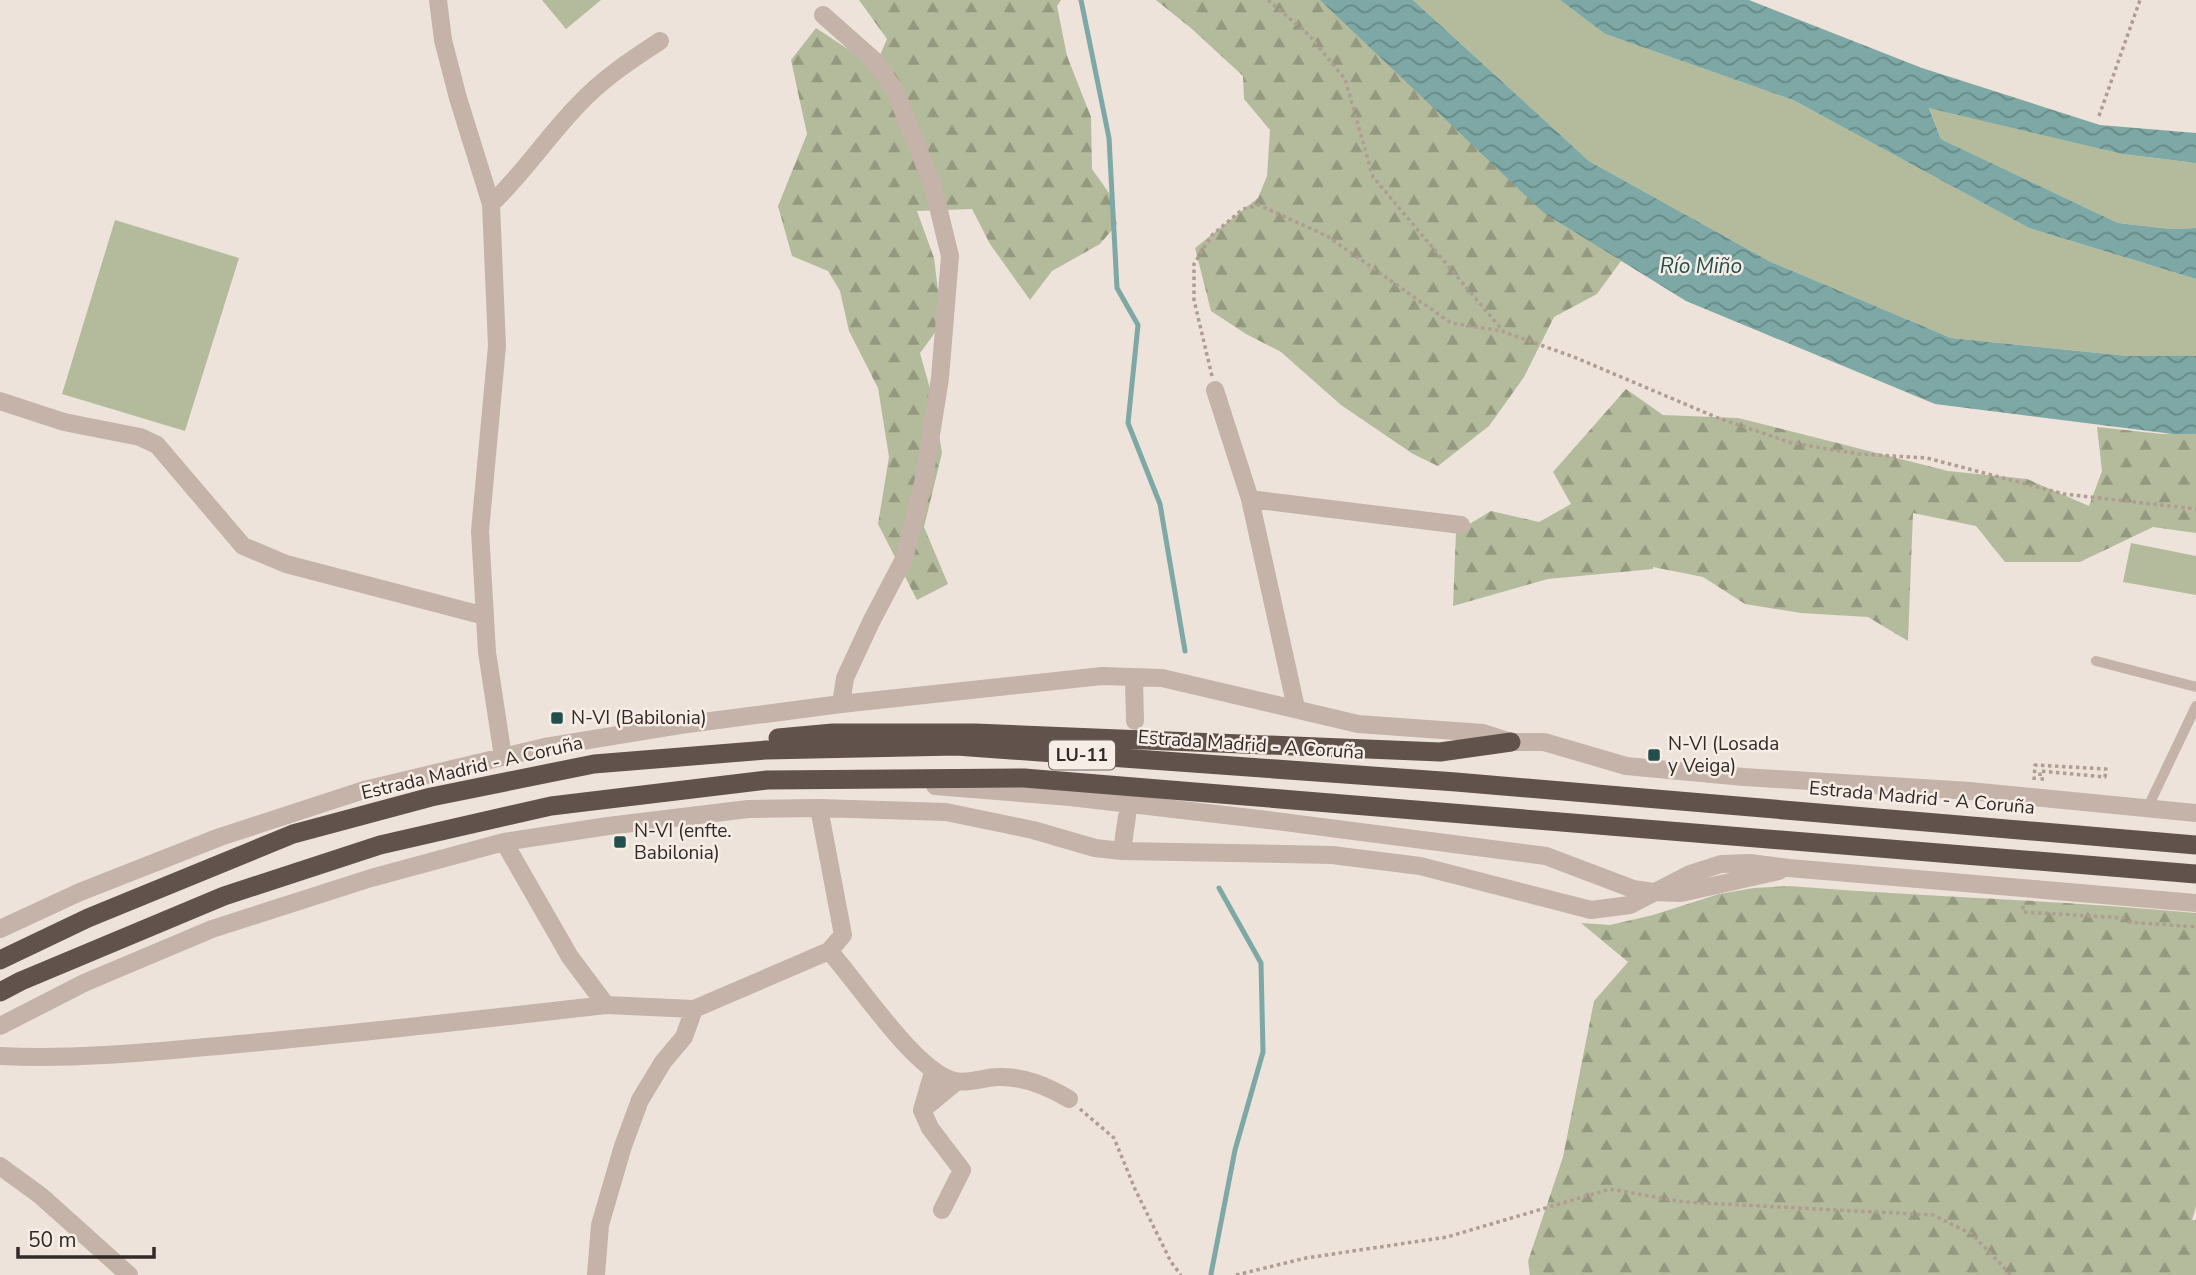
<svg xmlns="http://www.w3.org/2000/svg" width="2196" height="1275" font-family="'Nunito Sans',sans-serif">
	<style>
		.grass { fill: #b4bb9c }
		.forest { fill: url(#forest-firs) }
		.water { fill: url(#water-waves) }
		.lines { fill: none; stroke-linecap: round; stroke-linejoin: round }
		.stream { stroke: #7da8a5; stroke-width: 5 }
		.path { stroke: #b09c92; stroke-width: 3.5; stroke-dasharray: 3.5 3.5; stroke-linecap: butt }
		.service { stroke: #c5b2a8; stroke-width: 10 }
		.minor { stroke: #c5b2a8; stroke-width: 18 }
		.trunk { stroke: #62524c; stroke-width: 19 }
		.poi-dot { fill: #224f4d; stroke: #f6ede6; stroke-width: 2.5 }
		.labels { text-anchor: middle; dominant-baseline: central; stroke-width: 5; stroke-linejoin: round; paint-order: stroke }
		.shield { fill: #f6ede6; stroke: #6d6460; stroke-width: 2 }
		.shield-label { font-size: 18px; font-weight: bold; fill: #322a27 }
		.poi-label { font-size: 19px; fill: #322a27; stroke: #f6ede6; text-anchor: start }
		.street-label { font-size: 19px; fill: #322a27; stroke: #f6ede6 }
		.water-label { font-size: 21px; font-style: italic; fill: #224f4d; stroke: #f6ede6 }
	</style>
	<defs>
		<pattern id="forest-firs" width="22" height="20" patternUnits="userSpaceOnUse" patternTransform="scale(1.75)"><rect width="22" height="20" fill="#b4bb9c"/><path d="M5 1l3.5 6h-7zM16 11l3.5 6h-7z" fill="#93987f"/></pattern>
		<pattern id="water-waves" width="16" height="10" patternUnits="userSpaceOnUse" patternTransform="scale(1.75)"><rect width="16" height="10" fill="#7da8a5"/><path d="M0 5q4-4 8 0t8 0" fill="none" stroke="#678986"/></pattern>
	</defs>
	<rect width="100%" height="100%" fill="#eee3da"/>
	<path class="grass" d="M542,0h59l-35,29z
		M1413,0h147l45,34 188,66 236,128 167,51v77h-68l-177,-18 -182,-77 -180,-100z
		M1929,107l193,47 74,9v65l-25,1 -53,-6 -177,-84z
		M115,220l124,38 -54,173 -123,-37z
		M2131,543l65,13v39l-73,-13z"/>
	<path class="forest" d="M859,0h202l-4,6 10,50 24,61 1,52 17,24 8,31 -17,20 -48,27 -22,29 -40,-56 -18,-35 -55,2 17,47 8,65 -22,30 14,50 8,50 -18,74 24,57 -31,16 -39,-76 11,-67 -11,-69 -29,-57 -9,-40 -12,-20 -36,-15 -14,-50 29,-72 -16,-74 25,-32 59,39 12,-28z
		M1156,0h182l261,246 22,15 -24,33 -43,23 -30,60 -35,49 -51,40 -25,-12 -72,-49 -60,-53 -35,-18 -35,-23 -16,-63 63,-50 9,-22 3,-46 -26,-31 -1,-23 -51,-47z
		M1626,389l37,26 75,3 210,53 79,8 62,27 13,-35 -5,-44 65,7 34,-1v100l-43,-6 -73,35h-75l-29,-36 -63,-13 -5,128 -40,-24 -67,-4 -56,-9 -42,-27 -50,-10v2l-105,10 -95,27 3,-74 35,-21 48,11 32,-18 -18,-32z
		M1789,886c136,11 272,14 407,27v293l-4,14h4v55h-666l-2,-14 35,-104 31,-156 34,-39 -47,-39 29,2 43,-10 66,-21 35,-6z"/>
	<path class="water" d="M1320,0h93l176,161 180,100 182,77 177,18h68v78h-23l-238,-30 -249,-103 -142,-88z
		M1560,0h189l173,68 178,57 96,8v30l-74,-9 -193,-46 12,31 177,84 53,6 25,-1v51l-167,-51 -236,-128 -188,-66z"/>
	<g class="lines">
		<path class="stream" d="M1081,0l28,138 8,150 21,37 -10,98 32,81 25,147
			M1211,1274l24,-124 28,-98 -2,-89 -42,-75"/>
		<path class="path" d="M1268,0l41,35 36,44 28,98 131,155 70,25 144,61 74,25 67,11 68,4 137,36 132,15
			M2099,116l41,-116
			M1212,376l-18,-76v-36l18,-29 31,-26 16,-4 68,31 124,87 51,8
			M2034,780l1,-15 71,4 -1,8 -65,-6v8h4
			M2023,906v6l100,6 6,4 67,5
			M1080,1109l34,29 21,51 36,73 10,13
			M1236,1275l70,-17 141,-21 163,-48 74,13 249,13 39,19 39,41"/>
		<path class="service" d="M2096,661l100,26
			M2147,809l49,-103"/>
		<path class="minor" d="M438,0l5,40 15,58 33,106 6,142 -17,185 7,121 16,105
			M823,15l52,46 20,30 38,95 17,70 -10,122 -16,101 -20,80 -33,63 -26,56 -4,26
			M491,204c32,-30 56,-67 87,-99 24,-26 53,-45 82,-64
			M1215,390l35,109 46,209
			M0,401l64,21 76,15 17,8 86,101 43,18 199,52
			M1250,499l211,26
			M1134,679l1,42
			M935,786l135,11 198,23 278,36 87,33 20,3 28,1 98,-22
			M819,808l24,127 -14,16c28,30 87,122 126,130 13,3 30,-4 43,-4 26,-1 49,9 71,22
			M504,842l66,115 36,48 88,4 135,-58
			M1122,851l5,-35
			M0,929l80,-37 140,-55 144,-47 181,-43 135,-22 161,-21 261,-28 60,2 196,46 125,9 28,9h33l82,24 118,11 226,14 226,22
			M0,1026l84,-43 128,-54 159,-51 133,-36 104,-16 140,-17 71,-1 127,4 87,18 62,18 27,3 210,4 88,11 171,44 39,-5 60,-31 31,-10 29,-1 39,5 407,35
			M0,1056c80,4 160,-5 239,-12 123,-11 245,-25 367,-39
			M933,1072l-11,38 8,18 32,42 -20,40
			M922,1110l34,-28
			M0,1166l41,30 88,79
			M596,1275l4,-50 23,-79 17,-46 23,-38 21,-25 10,-28"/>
		<path class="trunk" d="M778,738l55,-5h142l465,19 71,-10
			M0,960l88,-42 205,-84 138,-37 163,-33 172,-14 190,-4 500,36 740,63
			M0,992l21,-11 203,-85 156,-51 171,-39 216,-26 257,-2 1172,96"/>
	</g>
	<g class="poi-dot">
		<rect x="550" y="711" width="14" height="14" rx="3.5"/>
		<rect x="1647" y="748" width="14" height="14" rx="3.5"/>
		<rect x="613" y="835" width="14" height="14" rx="3.5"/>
	</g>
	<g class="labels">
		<rect class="shield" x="1049" y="740.5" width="66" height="29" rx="5"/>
		<g class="shield-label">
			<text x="1082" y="755">LU-11</text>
		</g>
		<g class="poi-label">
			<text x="571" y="718">N-VI (Babilonia)</text>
			<text x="1668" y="744">N-VI (Losada<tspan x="1668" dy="22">y Veiga)</tspan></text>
			<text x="634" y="831">N-VI (enfte.<tspan x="634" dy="22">Babilonia)</tspan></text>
		</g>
		<g class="street-label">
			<text transform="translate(1251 745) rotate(4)">Estrada Madrid - A Coruña</text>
			<text transform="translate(472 768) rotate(-13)">Estrada Madrid - A Coruña</text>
			<text transform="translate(1922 798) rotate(5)">Estrada Madrid - A Coruña</text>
		</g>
		<g class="water-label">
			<text x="1701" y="266">Río Miño</text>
		</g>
	</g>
	<path d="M18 1247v10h136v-10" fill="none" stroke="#322a27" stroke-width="3.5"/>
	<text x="28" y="1247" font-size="21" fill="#322a27" stroke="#f6ede6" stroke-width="5" paint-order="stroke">50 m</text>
</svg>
